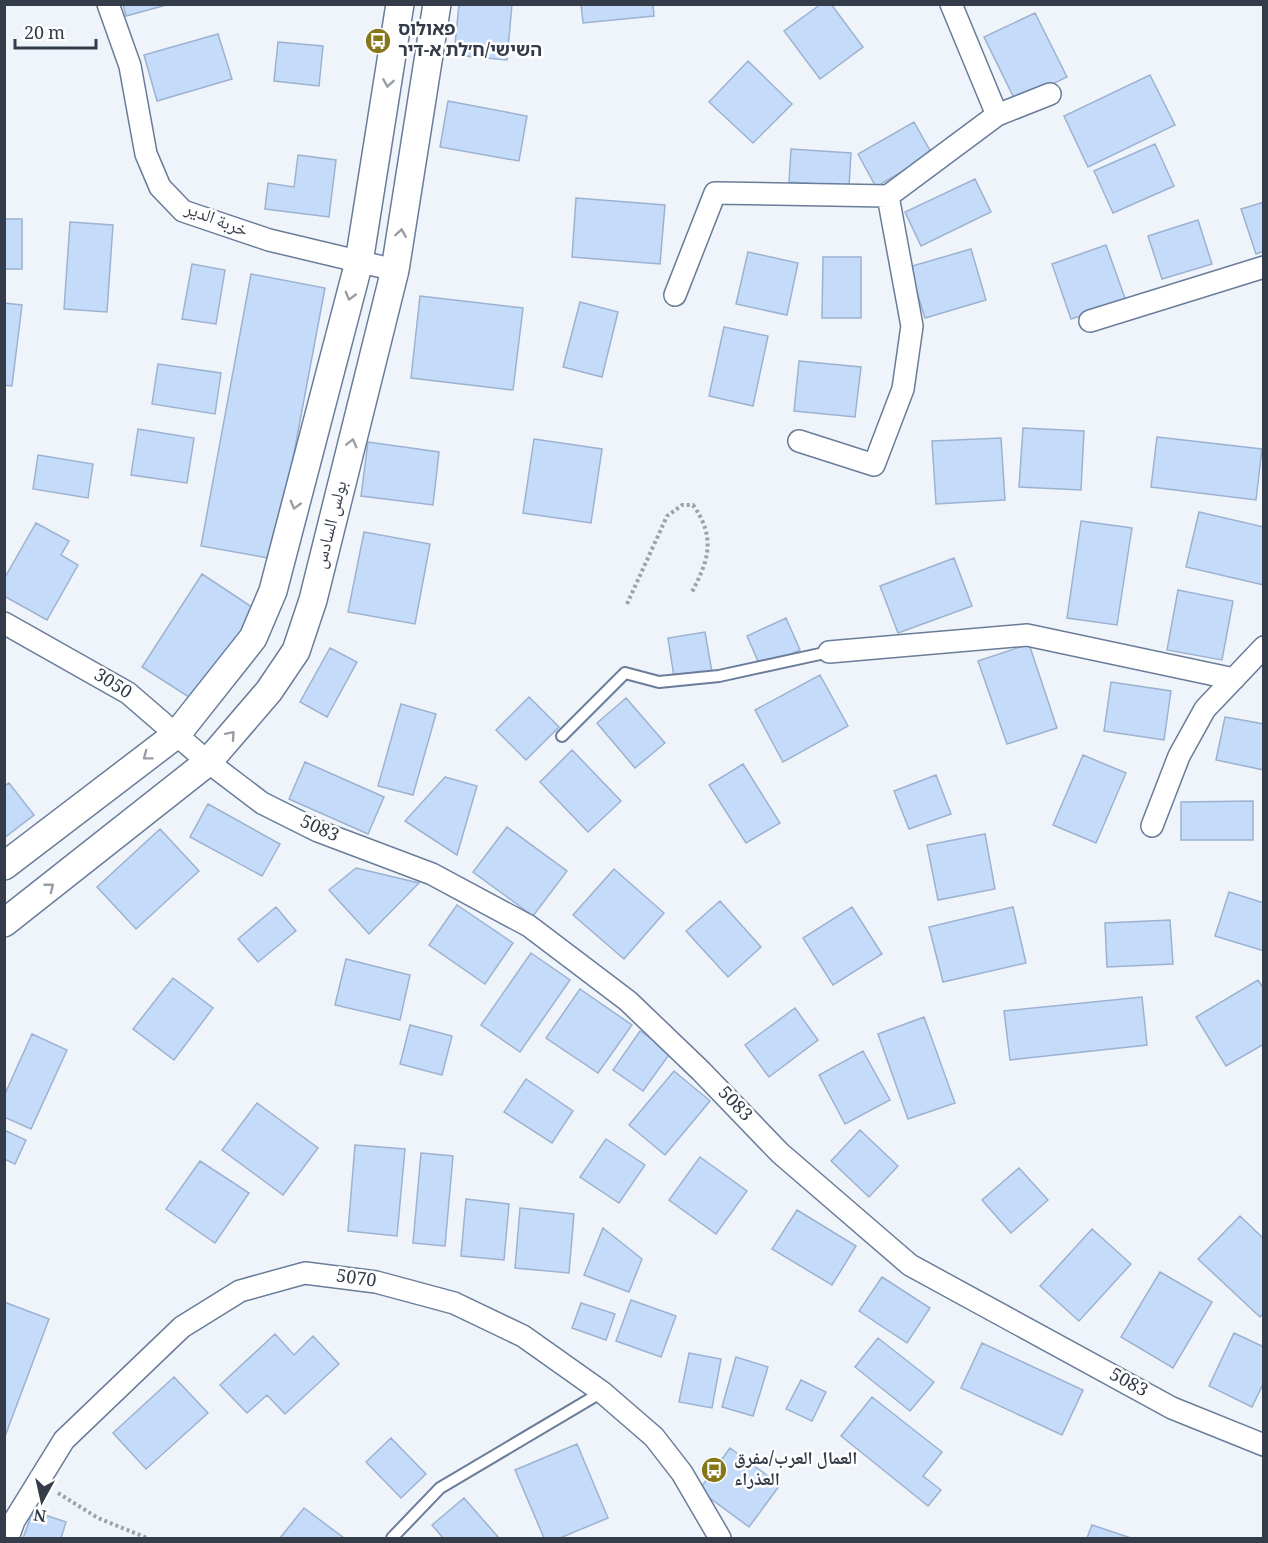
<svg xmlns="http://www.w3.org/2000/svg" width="1268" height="1543" font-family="Georgia,'Noto Naskh Arabic','Noto Sans Hebrew',serif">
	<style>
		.building { fill: #c5dbfa; stroke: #9db2d1; stroke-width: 1.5 }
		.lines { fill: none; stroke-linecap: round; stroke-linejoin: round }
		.service-casing { stroke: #697c99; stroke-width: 14 }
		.minor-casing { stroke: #697c99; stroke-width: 24 }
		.tertiary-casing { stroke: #697c99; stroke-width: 30 }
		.path { stroke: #9ba2ab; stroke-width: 4; stroke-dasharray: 3 3; stroke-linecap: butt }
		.service { stroke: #fff; stroke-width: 10 }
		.minor { stroke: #fff; stroke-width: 21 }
		.tertiary { stroke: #fff; stroke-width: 27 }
		.oneway { stroke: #999ea4 }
		.labels { text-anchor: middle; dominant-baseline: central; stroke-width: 5; stroke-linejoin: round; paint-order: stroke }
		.poi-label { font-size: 18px; font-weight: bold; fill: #333c48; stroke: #fff; text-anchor: start }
		.street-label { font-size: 18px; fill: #333c48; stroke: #fff }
	</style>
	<rect width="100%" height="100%" fill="#eff4fa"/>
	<path class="building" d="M123,4h47l-44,12z
		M459,4h53l-5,56 -53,-5z
		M581,4h72l1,12 -71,7z
		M821,4h10l32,43 -43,32 -36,-48z
		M1035,13l32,64 -51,25 -32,-65z
		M218,34l14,45 -75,22 -13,-46z
		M278,42l45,4 -4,40 -45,-5z
		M748,61l44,43 -39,39 -44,-41z
		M1150,75l25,50 -87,42 -24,-51z
		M448,101l79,15 -8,45 -79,-14z
		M914,122l18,32 -56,33 -18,-33z
		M1155,144l19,42 -61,27 -19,-42z
		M791,149l60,4 -2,33 -60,-4z
		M298,155l38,5 -7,57 -64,-8 3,-26 26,4z
		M975,179l16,33 -70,34 -16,-34z
		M576,198l89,7 -5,59 -88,-7z
		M1264,202v49l-8,3 -15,-45z
		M4,219h18v50h-18z
		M1198,220l14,44 -50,15 -14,-43z
		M70,222l43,3 -6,87 -43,-3z
		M1106,245l20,56 -55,18 -19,-55z
		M971,249l15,51 -61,18 -16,-51z
		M748,252l50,11 -11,52 -51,-11z
		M823,257h38v61h-39z
		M192,264l33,6 -9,54 -34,-5z
		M251,274l74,14 -51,271 -73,-13z
		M420,296l103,12 -10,82 -102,-12z
		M580,302l38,10 -16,65 -39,-10z
		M4,303l18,2 -10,81 -8,-1z
		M724,327l44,9 -15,70 -44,-10z
		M799,361l62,6 -6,50 -61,-6z
		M158,364l63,9 -6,41 -63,-10z
		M1023,428l61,3 -3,59 -62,-3z
		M138,429l56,9 -7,45 -56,-8z
		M1157,437l105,12 -6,51 -105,-13z
		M1001,438l4,62 -69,4 -4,-63z
		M534,439l68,10 -11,74 -68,-10z
		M368,442l71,10 -6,53 -72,-9z
		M38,455l55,9 -5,34 -55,-9z
		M1199,512l65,15v58l-78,-18z
		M1081,521l51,7 -15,97 -50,-7z
		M36,523l33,18 -8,14 17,10 -31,55 -43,-24v-17z
		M364,532l66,12 -15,80 -67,-12z
		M954,558l18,48 -74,27 -18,-47z
		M202,574l53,35 -60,92 -53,-34z
		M1178,590l55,11 -11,59 -55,-10z
		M786,618l14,32 -39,18 -14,-32z
		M705,632l7,40 -38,5 -6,-39z
		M1029,644l28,84 -50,16 -29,-83z
		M330,648l27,14 -30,55 -27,-15z
		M820,675l28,51 -65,36 -28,-52z
		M1111,682l60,9 -7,49 -60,-9z
		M529,697l30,30 -33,33 -30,-30z
		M626,698l39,45 -30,25 -38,-45z
		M401,704l35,10 -23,81 -35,-9z
		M1225,717l39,7v46l-48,-10z
		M572,750l49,51 -33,31 -48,-50z
		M1083,755l43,18 -30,70 -43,-18z
		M305,762l79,35 -16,37 -79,-35z
		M743,764l37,59 -34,20 -37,-58z
		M936,775l15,39 -42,15 -15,-38z
		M445,777l32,9 -20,69 -52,-34z
		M9,783l25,32 -30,23v-52z
		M1253,801v39h-72v-38z
		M208,804l72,40 -18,32 -72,-39z
		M507,827l60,44 -34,45 -60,-44z
		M160,829l39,42 -63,58 -39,-42z
		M985,834l10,55 -57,11 -11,-55z
		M356,868l63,15 -50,51 -40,-44z
		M614,869l50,44 -40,46 -51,-44z
		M1229,892l35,11v48l-49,-15z
		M720,901l41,46 -33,30 -42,-46z
		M457,905l56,38 -28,41 -56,-39z
		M276,907l20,24 -38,31 -20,-23z
		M852,907l30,47 -49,31 -30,-47z
		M1013,907l13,56 -83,19 -14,-55z
		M1170,920l3,44 -66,3 -2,-44z
		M531,953l39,27 -50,72 -39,-27z
		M346,959l64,16 -10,45 -65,-15z
		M173,978l40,30 -39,52 -41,-31z
		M1258,980l6,9v55l-38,22 -30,-49z
		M580,989l52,36 -34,48 -52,-35z
		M1142,997l5,48 -137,15 -6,-49z
		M795,1008l23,32 -49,37 -24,-32z
		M924,1017l31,86 -47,16 -30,-85z
		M410,1025l42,11 -10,39 -42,-11z
		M640,1031l31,21 -28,39 -30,-21z
		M32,1034l35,16 -36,79 -27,-12v-21z
		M863,1051l27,49 -45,24 -26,-49z
		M674,1071l36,30 -45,54 -36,-30z
		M526,1079l47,32 -21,32 -48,-31z
		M257,1103l61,45 -35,47 -61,-45z
		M4,1130l22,10 -11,24 -11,-5z
		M860,1130l38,36 -29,31 -38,-36z
		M606,1139l39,26 -26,38 -39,-26z
		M355,1145l50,4 -8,87 -49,-5z
		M421,1153l32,3 -8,90 -32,-3z
		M700,1157l47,34 -31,43 -47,-34z
		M200,1161l49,32 -34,50 -49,-34z
		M1019,1168l29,32 -37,33 -29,-33z
		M466,1199l43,5 -5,56 -43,-4z
		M520,1208l54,6 -5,59 -54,-5z
		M797,1210l59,36 -24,39 -60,-36z
		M1240,1216l24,23v74l-4,4 -62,-58z
		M603,1228l39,31 -13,33 -45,-17z
		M1092,1229l39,35 -52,57 -39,-35z
		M1160,1272l52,30 -39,66 -52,-31z
		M882,1277l48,31 -23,35 -48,-32z
		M631,1300l45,16 -15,41 -45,-16z
		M4,1302l45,17 -45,120z
		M581,1303l34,11 -9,26 -34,-12z
		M1234,1333l30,14v35l-12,25 -43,-21z
		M275,1334l19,21 19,-19 26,28 -54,50 -18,-19 -20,18 -27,-28z
		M878,1338l56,44 -24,29 -55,-44z
		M982,1343l101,47 -21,45 -101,-47z
		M689,1353l32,6 -9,49 -33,-6z
		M736,1357l32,10 -15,49 -31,-9z
		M174,1377l34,36 -62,56 -33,-36z
		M801,1380l25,12 -14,29 -26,-12z
		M872,1397l70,55 -19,24 18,14 -13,16 -87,-70z
		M391,1438l35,36 -25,24 -35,-36z
		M577,1444l31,74 -48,20h-16l-29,-68z
		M730,1448l50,37 -31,42 -50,-37z
		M464,1498l35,40h-56l-11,-13z
		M304,1508l40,30h-64z
		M33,1511l33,11 -5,16h-38z
		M1092,1525l39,13h-44z"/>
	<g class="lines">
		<g class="service-casing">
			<path id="service" d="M562,736l63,-63 34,9 60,-6 110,-24
				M392,1538l48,-50 162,-96"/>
		</g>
		<g class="minor-casing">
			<path id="minor" d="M108,4l22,62 16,88 14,33 23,24 86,29 126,30
				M951,4l46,111
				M675,295l40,-102 173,3 109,-81 53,-21
				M1090,321l174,-54
				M799,441l75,24 29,-76 9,-63 -24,-130
				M4,623l124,70 80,69 54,41 56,28 114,43 97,52 99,75 73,70 79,82 130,112 262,143 92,37
				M829,652l198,-17 207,44
				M1152,826l27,-70 26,-47 59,-62
				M8,1538l6,-17 50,-81 118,-113 58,-36 65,-18 71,9 78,21 69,33 79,56 52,45 28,36 38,65"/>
		</g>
		<g class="tertiary-casing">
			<path id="tertiary" d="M4,866l173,-132 76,-96 20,-47 86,-329 41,-258
				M4,923l204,-161 61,-71 27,-40 17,-51 82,-330 42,-266"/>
		</g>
		<path class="path" d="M627,604l40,-88 15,-11h11c24,34 15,56 -2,89
			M58,1493l40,25 49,20"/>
		<use href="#service" class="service"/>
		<use href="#minor" class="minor"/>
		<use href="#tertiary" class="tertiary"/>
	</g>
	<defs><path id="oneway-chevron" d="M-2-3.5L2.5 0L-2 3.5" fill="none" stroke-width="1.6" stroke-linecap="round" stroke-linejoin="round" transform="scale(1.5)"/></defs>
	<g class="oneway">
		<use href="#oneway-chevron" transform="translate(388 83) rotate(99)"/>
		<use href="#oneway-chevron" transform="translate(401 233) rotate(-81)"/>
		<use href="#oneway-chevron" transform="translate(350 296) rotate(105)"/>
		<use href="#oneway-chevron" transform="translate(352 443) rotate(-76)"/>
		<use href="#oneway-chevron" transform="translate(295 505) rotate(105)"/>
		<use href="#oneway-chevron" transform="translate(231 735) rotate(-49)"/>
		<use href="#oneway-chevron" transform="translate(147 756) rotate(143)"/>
		<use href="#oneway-chevron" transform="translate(50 887) rotate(-38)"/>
	</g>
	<defs>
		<g id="bus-disc" transform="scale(1.35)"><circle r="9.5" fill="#86771b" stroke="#fff"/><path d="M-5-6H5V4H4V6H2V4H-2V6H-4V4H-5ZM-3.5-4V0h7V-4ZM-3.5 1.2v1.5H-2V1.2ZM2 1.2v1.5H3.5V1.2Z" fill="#fff"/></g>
	</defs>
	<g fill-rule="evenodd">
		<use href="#bus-disc" x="378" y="41"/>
		<use href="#bus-disc" x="714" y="1470"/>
	</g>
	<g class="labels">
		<g class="poi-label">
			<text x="398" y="31">פאולוס<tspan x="398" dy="21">השישי/ח׳לת א-דיר</tspan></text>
			<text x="734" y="1460">العمال العرب/مفرق<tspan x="734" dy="21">العذراء</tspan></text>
		</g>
		<g class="street-label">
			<text transform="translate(216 221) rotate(21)">خربة الدير</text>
			<text transform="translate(332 525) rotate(-76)">بولس السادس</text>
			<text transform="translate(112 685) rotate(32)">3050</text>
			<text transform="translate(319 830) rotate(24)">5083</text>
			<text transform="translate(734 1105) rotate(46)">5083</text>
			<text transform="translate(356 1280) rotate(8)">5070</text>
			<text transform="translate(1128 1384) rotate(28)">5083</text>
		</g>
	</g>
	<rect width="1268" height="1543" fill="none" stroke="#333c48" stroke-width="12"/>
	<g transform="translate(42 1501) rotate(188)" stroke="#ffffff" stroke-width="4.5" paint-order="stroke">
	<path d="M0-4.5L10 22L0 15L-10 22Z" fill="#333c48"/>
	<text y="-9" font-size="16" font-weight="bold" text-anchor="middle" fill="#333c48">N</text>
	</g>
	<path d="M15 39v9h81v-9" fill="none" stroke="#333c48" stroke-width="3"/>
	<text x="24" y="39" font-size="18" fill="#333c48" stroke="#ffffff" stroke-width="4.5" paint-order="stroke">20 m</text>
</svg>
